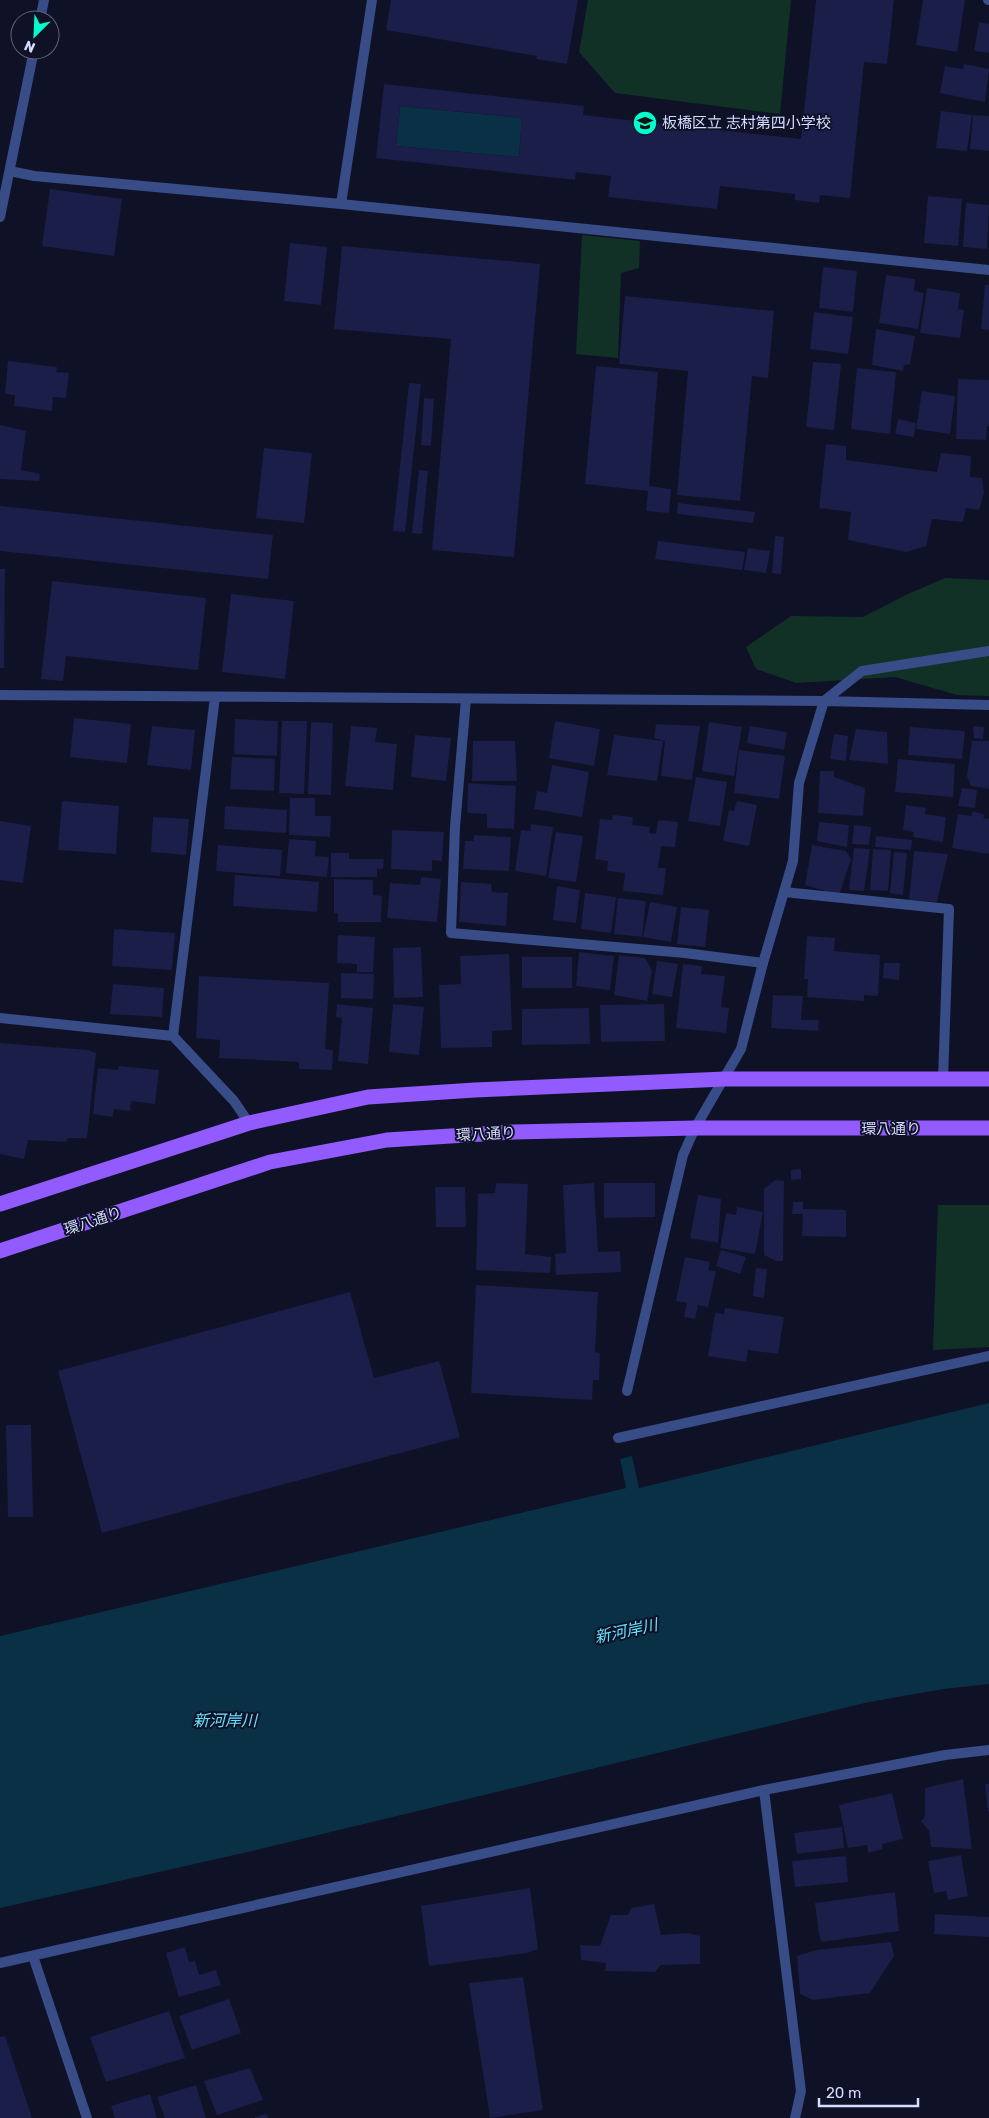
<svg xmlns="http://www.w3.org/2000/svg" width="989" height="2118" font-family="Rubik,'Noto Sans JP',sans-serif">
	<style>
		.green { fill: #113126 }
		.water { fill: #093045 }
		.building { fill: #1a1e48; fill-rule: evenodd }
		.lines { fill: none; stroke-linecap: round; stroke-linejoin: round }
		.service { stroke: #384c87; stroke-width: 10 }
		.minor { stroke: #384c87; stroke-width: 10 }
		.primary { stroke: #925bff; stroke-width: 15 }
		.labels { text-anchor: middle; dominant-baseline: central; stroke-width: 4; stroke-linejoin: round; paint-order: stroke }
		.poi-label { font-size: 15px; fill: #d4dcff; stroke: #0f1126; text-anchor: start }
		.street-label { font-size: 15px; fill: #d4dcff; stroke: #0f1126 }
		.water-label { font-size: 16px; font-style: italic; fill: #62e4ff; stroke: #0f1126 }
	</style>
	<rect width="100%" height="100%" fill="#0f1126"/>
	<path class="green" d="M588,0h203l-11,114 -165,-21 -36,-41z
		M582,235l58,6 -1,27 -18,5 -3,85 -42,-4z
		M945,578l44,2v116l-32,-1 -62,-18 -99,6 -40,-14 -10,-22 45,-31 72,1 45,-23z
		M938,1205h51v142l-56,3z"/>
	<path class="water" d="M400,106l122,12 -3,39 -123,-11z
		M989,1403v281l-46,5 -74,13 -617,149 -252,57v-272l626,-148 -6,-29 12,-3 7,32z"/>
	<path class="building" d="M391,0h187l-11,64 -31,-5 1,-3 -151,-26z
		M816,0h78l-7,64 -23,-2 -14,136 -30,-3 -1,8 -24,-3v-6l-75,-8 -3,23 -109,-12 3,-21 -35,-4 -1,8 -199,-22 8,-74 200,22 -1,9 218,24zM400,106l122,12 -3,39 -123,-11z
		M923,0h42l-8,52 -41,-7z
		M979,22l10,2v29l-15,-2z
		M964,64l25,5 -4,33 -45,-9 5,-27 18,3z
		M941,111l31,4 -5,36 -31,-3z
		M973,115l16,1v35l-19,-2z
		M50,189l72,10 -8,57 -72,-10z
		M928,196l34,3 -4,47 -34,-3z
		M966,203l23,2 -2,44 -24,-2z
		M290,243l37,4 -6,58 -37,-4z
		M342,246l198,18 -26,293 -82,-7 19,-211 -117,-10z
		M823,267l34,4 -4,41 -34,-4z
		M886,275l29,4 -1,12 10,2 -6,36 -39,-6z
		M985,285h4v45l-8,-1z
		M927,288l33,5 -2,16 6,1 -4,28 -40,-5z
		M625,296l149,15 -6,67 -16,-2 -12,125 -63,-6 11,-124 -69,-7z
		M814,312l39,5 -5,37 -38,-5z
		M876,329l39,7 -5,28 -6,1 -1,6 -31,-6z
		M8,361l49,6 -1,5 13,1 -3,25 -13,-1 -1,14 -38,-5 1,-11 -10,-1z
		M813,362l28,2 -7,66 -28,-3z
		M596,366l62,6 -9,114 22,3 -2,24 -23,-2 2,-20 -63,-7z
		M857,368l39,4 -6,62 -39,-5z
		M958,379l31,1v46h-2l-1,14 -30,-1z
		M409,383l12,1 -16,148 -12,-1z
		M922,391l33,5 -5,38 -34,-5z
		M424,398l10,1 -3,47 -10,-1z
		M898,419l18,4 -2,14 -19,-3z
		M0,425l26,6 -5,39 19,4 -1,7 -39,-2z
		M826,444l20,2v14l91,12 4,-19 30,3 -1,21 12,1 2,15 -5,17 -13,-2 -3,14 -31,-3 -6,27 -20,6 -58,-12 3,-28 -32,-4z
		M264,448l48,5 -8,70 -48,-5z
		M419,470l9,1 -6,63 -10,-1z
		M678,503l77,9 -2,11 -76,-9z
		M0,506l273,29 -5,44 -268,-28z
		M775,536l9,1 -3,37 -9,-1z
		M658,541l87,11 -3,18 -87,-11z
		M748,548l22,3 -4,22 -22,-3z
		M0,569h5l-1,99h-4z
		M52,581l154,17 -8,72 -132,-14 -3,25 -22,-2z
		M231,594l63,7 -9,78 -63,-7z
		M74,718l57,6 -4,39 -57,-6z
		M235,719l43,2 -1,35 -43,-2z
		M282,721h25l-3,73 -25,-1z
		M555,721l45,8 -6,37 -45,-8z
		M311,722l22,1 -2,72 -23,-1z
		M709,722l33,5 -8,49 -32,-5z
		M656,724l44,2 -8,54 -31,-4 4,-35 -11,-3z
		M152,726l43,4 -4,40 -44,-5z
		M351,726l26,2 -2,14 22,2 -4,46 -48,-4z
		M750,726l37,6 -3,18 -37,-7z
		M973,726l11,1 -1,12 -9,-1z
		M910,727l55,4 -3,28 -54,-4z
		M856,729l31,3 1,32 -39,-4z
		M834,734l14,2 -2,25 -16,-2z
		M415,735l36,3 -5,43 -35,-4z
		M614,735l49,6 -6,40 -50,-6z
		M473,741h42l2,40h-45z
		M972,741h17v48l-18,-3 -4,-10z
		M739,750l46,6 -6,43 -45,-6z
		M232,757l43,2 -1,32 -44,-2z
		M898,759l57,5 -2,33 -58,-5z
		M552,765l37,7 -7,45 -48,-8 3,-18 10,2z
		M820,771h14v6l31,11 -2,28 -45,-3z
		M696,777l31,5 -7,44 -32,-5z
		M468,783l48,3 -2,43 -27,-1v-14l-20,-1z
		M962,788l15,2 -2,18 -17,-2z
		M290,798h25v18h16l-1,21 -41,-2z
		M62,801l57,5 -3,48 -58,-4z
		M737,801l20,4 -8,41 -26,-5 6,-31 5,1z
		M906,805l20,3 -1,6 21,3 -3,25 -30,-5 1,-5 -11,-2z
		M225,806l62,4 -1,23 -62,-4z
		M973,811l12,4 -2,3 6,1v35l-37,-6 6,-34 13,2z
		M613,815l20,2 -1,8 18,2 -1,6 7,1 2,-14 20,2 -3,25 -14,-1 -3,22h8l-3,27 -40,-4 2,-18 -18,-2 1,-10 -13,-2 5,-40 12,1z
		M153,817l36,2 -3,36 -35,-3z
		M0,821l31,5 -8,57 -23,-3z
		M819,822l30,3 -2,22 -30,-6z
		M531,824l22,3 -7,49 -31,-5 6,-41 9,1z
		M854,825l17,2 -2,18 -17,-1z
		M392,830l52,2 -2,29 -10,-1v11l-41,-2z
		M556,832l27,4 -7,46 -28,-4z
		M474,835l37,2 -2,34 -46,-2 2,-28h9z
		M876,836l36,4 -1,10 -36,-3z
		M289,839l27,2 -1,15 14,1 -2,20 -41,-4z
		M218,845l64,5 -2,26 -64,-5z
		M812,845l34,6 5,8 -12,36 -34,-10z
		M854,848l16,1 -6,42 -15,-1z
		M873,849l18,1 -3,41 -18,-1z
		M914,851l34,3 -11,48 -28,-2z
		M894,852l13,1 -4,42 -13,-2z
		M331,853h18v6h35l-1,10h-6v8h-46z
		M235,875l84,7 -2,30 -84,-6z
		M421,877l20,2 -4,43 -50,-4 3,-35 30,2z
		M334,879l39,1v15l9,1 -1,26h-43v-9h-4z
		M461,882l30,2 1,8 16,1 -2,33 -47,-4z
		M557,886l23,4 -4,33 -23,-3z
		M585,893l31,4 -5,36 -30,-4z
		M618,898l28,3 -4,36 -28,-3z
		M650,902l27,5 -6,35 -28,-5z
		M681,907l28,3 -4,37 -28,-3z
		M114,929l61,4 -3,37 -60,-4z
		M338,935l37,2 -2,35h-16v-8l-20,-1z
		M807,936l28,2 -1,13 46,4 -2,41 -14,-1v6l-57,-4 1,-18h-4z
		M421,947l2,50 -29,1 -1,-50z
		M579,952l35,4 -4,34 -34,-4z
		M509,954l3,76 -20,1v16l-51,1 -2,-63 22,-1 -1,-28z
		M619,955l26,3 7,12 -5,31 -33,-6z
		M522,957h50v31h-50z
		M657,961l21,3 -6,33 -20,-3z
		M884,963h16l-1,17 -16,-2z
		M683,964l19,2 -1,8 24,2 -4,31 8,1 -3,25 -50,-5z
		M341,973l33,1 -1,25 -32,-1z
		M199,976l130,7 -4,66 8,1 -1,20 -33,-1v-7l-80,-4 1,-18 -24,-2z
		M113,984l51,4 -2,29 -52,-3z
		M773,995l30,1 -2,24h18l-1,11 -47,-3z
		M337,1004l36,4 -5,56 -30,-3 4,-43 -6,-1z
		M393,1004l31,3 -5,48 -30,-3z
		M664,1004l1,37 -64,1 -1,-37z
		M589,1008l1,36 -68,1v-36z
		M0,1043l88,7 8,3 -9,85h-19l-2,4 -38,-2 -4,19 -24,-5z
		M119,1066l40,4 -4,34 -24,-3 -1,10 -16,-2 -1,8 -20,-3 5,-46 20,2z
		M801,1169v10l-10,1v-10z
		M775,1180l9,1 -1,80h-7l-12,-6v-66z
		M496,1183l32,1 -3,70 26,3 -1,16 -74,-3 2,-76 17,-1z
		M594,1183l4,69 22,-1 1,21 -65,3 -1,-21 11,-1 -3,-68z
		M604,1183h51v34l-51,1z
		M435,1187h30l1,40h-30z
		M698,1195l23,4 -3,44 -28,-5z
		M793,1202h10v7l43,1v27l-44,-1 1,-22h-11z
		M737,1207l26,5 -8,42 -35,-6 6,-35 10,2z
		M721,1250l25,7 -6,17 -24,-8z
		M685,1257l25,5 -2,8 8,1 -8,36 -10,-2 -3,14 -11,-2 3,-14 -11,-2z
		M756,1268l11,1 -3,29 -11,-2z
		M476,1285l122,7 -3,60 5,1 -1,27h-6l-1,20 -121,-7z
		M350,1292l24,86 65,-17 21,76 -358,96 -44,-162z
		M725,1308l59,9 -6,37 -30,-4 -2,12 -38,-6 7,-43 9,1z
		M6,1425h25l2,92h-25z
		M963,1779l9,70 -41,-2 -2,-16 -8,-10 4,-4v-29z
		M985,1784h4v27l-1,1z
		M892,1793l11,46 -21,5 1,5 -15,4 -1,-8 -19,3 -9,-43z
		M842,1827l2,21 -47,6 -3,-21z
		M961,1855l7,41 -20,4 -2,-9 -12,2 -6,-32z
		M846,1856l2,26 -53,5 -3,-26z
		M530,1888l8,61 -11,4 -98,13 -8,-60z
		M895,1892l4,39 -77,11 -3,-7 -4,-32z
		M654,1904l7,31 26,-2 13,3v28l-39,1 -6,7 -50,-1 1,-8 -25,-3 -1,-15 20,1 11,-31h17l3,-7z
		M935,1914l54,3v20l-55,-3z
		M891,1942l3,14 -24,37 -57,7 -13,-6 -3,-38 19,-6z
		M185,1947l4,15 6,-1 4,14 17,-5 5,15 -42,12 -13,-44z
		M523,1977l20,133 -53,8 -21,-135z
		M229,1999l12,34 -49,17 -13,-34z
		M169,2011l16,47 -79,24 -16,-45z
		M5,2036l27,82h-32v-81z
		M250,2068l13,32 -46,15 -13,-34z
		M196,2085l10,33h-41l-8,-21z
		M150,2094l7,24h-42l-4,-12z
		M267,2114l1,4h-13v-1z"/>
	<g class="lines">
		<path class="service" d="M988,0h1
			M466,699l-11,128 -4,106 234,20 78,10
			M784,892l165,17 -6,170
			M618,1438l371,-82"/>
		<path class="minor" d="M40,20l4,-20
			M10,171l24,5 307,28 648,66
			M341,204l31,-204
			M0,217l34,-167
			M0,695l824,6 165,4
			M0,1018l173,18 61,65 15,22
			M173,1036l42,-339
			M627,1391l56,-236 12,-27 46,-79 22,-86 30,-102 6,-78 25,-82 38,-30 127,-20
			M764,1790l37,301 -6,27
			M33,1956l54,162
			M0,1963l764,-173 181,-35 44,-5"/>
		<path class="primary" d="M0,1204l249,-81 119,-26 107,-7 250,-11h264
			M0,1251l270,-89 117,-22 127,-8 181,-4h294"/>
	</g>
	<defs>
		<g id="school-disc" transform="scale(1.25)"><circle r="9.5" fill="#00ffce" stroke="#0f1126"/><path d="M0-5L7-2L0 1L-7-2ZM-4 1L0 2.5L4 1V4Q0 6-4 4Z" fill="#111"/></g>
	</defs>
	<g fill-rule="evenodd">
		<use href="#school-disc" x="645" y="123"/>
	</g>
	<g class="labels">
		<g class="poi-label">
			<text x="662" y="123">板橋区立 志村第四小学校</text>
		</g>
		<g class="street-label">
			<text x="891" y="1129">環八通り</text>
			<text transform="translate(486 1134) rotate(-3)">環八通り</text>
			<text transform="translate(93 1221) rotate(-18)">環八通り</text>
		</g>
		<g class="water-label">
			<text transform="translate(626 1631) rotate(-12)">新河岸川</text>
			<text x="225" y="1720">新河岸川</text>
		</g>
	</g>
	<g transform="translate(35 35) rotate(204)"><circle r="24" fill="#0f1126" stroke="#5e627d"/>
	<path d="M0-4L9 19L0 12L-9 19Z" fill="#00ffce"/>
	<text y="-8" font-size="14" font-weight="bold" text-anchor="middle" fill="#d4dcff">N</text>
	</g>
	<path d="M819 2098v8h99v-8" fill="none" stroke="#d4dcff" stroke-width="2.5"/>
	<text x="826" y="2098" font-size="15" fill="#d4dcff" stroke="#0f1126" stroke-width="4" paint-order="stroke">20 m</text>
</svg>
